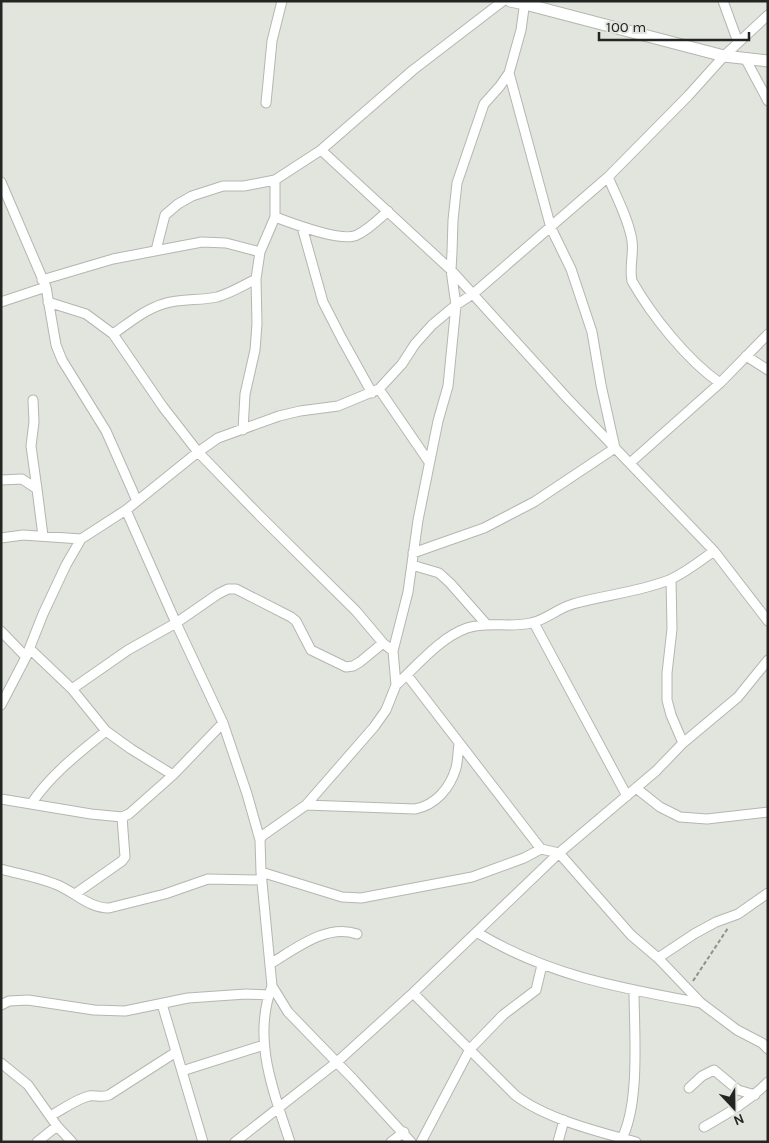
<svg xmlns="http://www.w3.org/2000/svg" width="769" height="1143" font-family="Karla,sans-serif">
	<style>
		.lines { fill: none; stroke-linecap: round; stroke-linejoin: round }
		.street-casing { stroke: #b3b7b0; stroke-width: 11 }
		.secondary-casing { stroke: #b3b7b0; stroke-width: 13 }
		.path { stroke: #8d908b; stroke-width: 2; stroke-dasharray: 4 2.5; stroke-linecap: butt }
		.street { stroke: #fff; stroke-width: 9 }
		.secondary { stroke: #fff; stroke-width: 11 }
	</style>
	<rect width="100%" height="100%" fill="#e1e5dd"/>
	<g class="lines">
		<g class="street-casing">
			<path id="street" d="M723,1l15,41
				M745,58l23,43
				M266,103l6,-62 10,-40
				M321,150l130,120 116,128 147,153 54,70
				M608,177c8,19 21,43 24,64 2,13 -3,26 0,40 20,35 55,79 88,102
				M1,182l45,105 10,58 6,15 44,71 31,70
				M275,217c17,6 66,26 82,18 11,-5 22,-16 31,-24
				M302,227l21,75 19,37 30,54
				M156,250l9,-35 13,-11 14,-8 31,-10h21l31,-6 46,-30 92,-80 90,-69
				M42,280l71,-21 89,-17 24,1 34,9
				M1,302l45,-15
				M48,302l38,12 27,20 50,73 35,45 62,64 96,95 27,32 10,8
				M113,334c16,-11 31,-24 50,-30 18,-6 37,-3 54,-7 14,-4 27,-12 39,-18
				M746,356l22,14
				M379,389l50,73
				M33,400l1,22 -3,24 6,43
				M243,430l2,-36 10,-44 2,-26 -1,-45 4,-27 15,-35v-37
				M630,463l90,-80 48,-49
				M1,480l21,-1 15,10 6,47
				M126,510l50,113 47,100 24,71 13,46
				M1,538l22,-3 58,4
				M413,553l71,-25 50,-26 81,-54 -14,-63 -9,-53 -21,-63 -20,-41 -42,-155
				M412,565l27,8 11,10 37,42
				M671,579l1,50 -5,44v27l4,15 12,28
				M534,623l93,173
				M1,631l25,26
				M30,649l42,40 34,42 25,18 42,26
				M407,675l134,174
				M396,685c21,-19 43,-47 71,-57 20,-7 43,0 64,-5 15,-3 27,-15 42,-19 31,-9 66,-12 96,-24 16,-7 31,-19 45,-29
				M72,689l56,-39 48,-27 42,-29 10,-5h8l55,28 5,4 15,29 35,17 7,-1 7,-4 23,-19
				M1,705l25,-48 17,-43 23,-49 15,-26 45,-29 72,-58 20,-14 61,-22 21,-5 38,-5 41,-17 23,-25 13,-20 17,-19 24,-20 17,-11 135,-117 80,-81 36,-40 44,-41
				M636,788l24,19 20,10 27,2 61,-7
				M1,799l90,15 31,3 7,-3 44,-39 50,-52
				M31,804c20,-30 47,-50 75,-73
				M306,805l109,4c21,-4 35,-21 41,-41 2,-8 2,-17 3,-24
				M1,869c18,5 37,8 54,15 19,7 33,24 54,24l56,-14 43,-15 54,1
				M261,872l81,25 19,1 111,-21 52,-19 17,-9 18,4 72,82 27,23 43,45 36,27 25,13 6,6
				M75,894l47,-33 3,-4 -3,-40
				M478,933c71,43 143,55 223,70
				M658,958l36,-24 22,-12 22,-8 30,-21
				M270,964c25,-15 57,-41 87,-30
				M272,986l16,26 65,67 58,63
				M413,993l102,102c31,24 84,37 121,47
				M162,1004l41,138
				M1,1005l8,-4 19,-1 66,10 31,1 63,-13 58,-4 22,1
				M1,1063l27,22 29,41 15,16
				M182,1071l82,-26
				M689,1088l13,-12 12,-6 24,20 17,5
				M50,1116c12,-6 26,-17 39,-20 7,-1 13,2 20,-1l67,-43
				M704,1127c23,-13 45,-26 64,-45
				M37,1142l20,-16
				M235,1142l102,-80 76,-69 146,-140 97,-82 27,-28 55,-46 30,-37
				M290,1142c-17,-52 -38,-103 -18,-156l-11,-114 -1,-32 2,-4 44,-31 68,-78 12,-17 10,-25 -3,-34 15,-59 10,-72 20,-99 10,-35 8,-81 -5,-35 1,-18 1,-32 4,-37 27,-79 16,-18 9,-13 12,-43 4,-29
				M391,1142l13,-10
				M421,1142l49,-93 33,-34 33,-25 6,-25
				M558,1142l6,-22
				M620,1142c21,-36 14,-111 14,-152"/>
		</g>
		<g class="secondary-casing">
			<path id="secondary" d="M510,1l15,3 199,52 44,5"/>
		</g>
		<path class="path" d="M693,981l35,-53"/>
		<use href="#street" class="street"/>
		<use href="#secondary" class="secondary"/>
	</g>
	<rect width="769" height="1143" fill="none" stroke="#232522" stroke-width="5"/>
	<g transform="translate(734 1108) rotate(158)" stroke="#e1e5dd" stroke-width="4" paint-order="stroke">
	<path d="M0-4L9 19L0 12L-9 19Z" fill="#232522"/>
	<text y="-8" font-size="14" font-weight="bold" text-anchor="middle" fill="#232522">N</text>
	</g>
	<path d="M599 32v8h150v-8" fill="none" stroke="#232522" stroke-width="2.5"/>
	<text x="606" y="32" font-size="15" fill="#232522" stroke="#e1e5dd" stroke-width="4" paint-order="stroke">100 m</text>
</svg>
